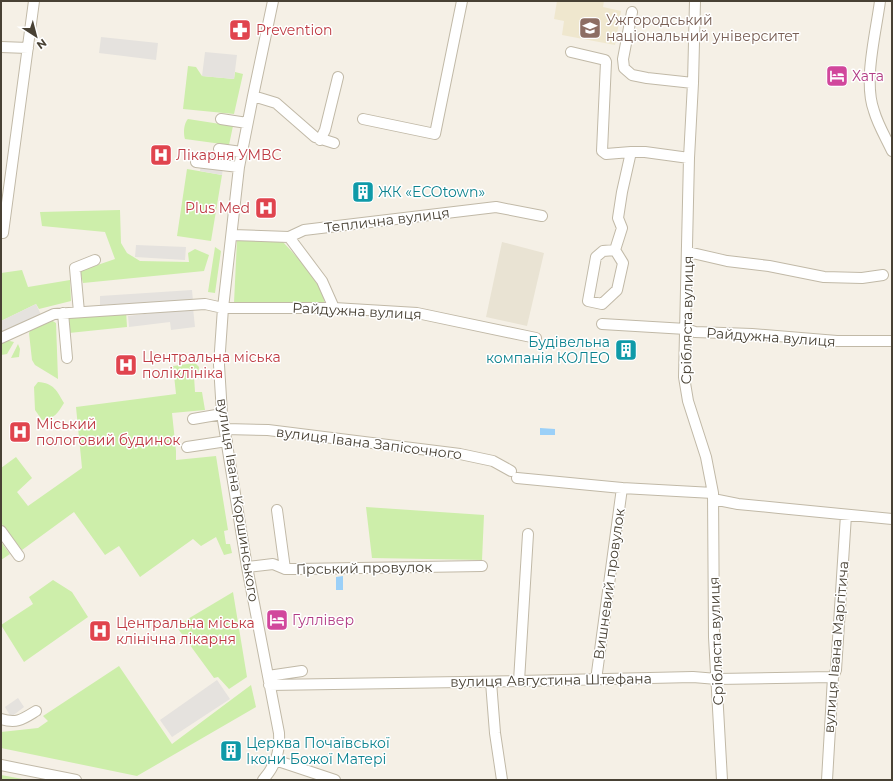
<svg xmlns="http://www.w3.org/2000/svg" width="893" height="781" font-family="Montserrat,sans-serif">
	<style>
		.residential { fill: #e9e3d3 }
		.education { fill: #efe7ce }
		.green { fill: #cdeeaa }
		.parking { fill: #e5e2de }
		.water { fill: #9bd0f8 }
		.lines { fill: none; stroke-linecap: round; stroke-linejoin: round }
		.minor-casing { stroke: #c1b9a7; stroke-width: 12 }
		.minor { stroke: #fff; stroke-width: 10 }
		.labels { text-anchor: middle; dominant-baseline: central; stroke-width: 3; stroke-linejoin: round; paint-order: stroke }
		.education-label { font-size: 14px; fill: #785e54; stroke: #fff; text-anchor: start }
		.health-label { font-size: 14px; fill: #be3a42; stroke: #fff; text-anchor: start }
		.hotel-label { font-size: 14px; fill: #b23c85; stroke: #fff; text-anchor: start }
		.culture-label { font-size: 14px; fill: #0d838f; stroke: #fff; text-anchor: start }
		.street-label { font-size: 14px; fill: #484134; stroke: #fff }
	</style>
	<rect width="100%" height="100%" fill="#f5f0e6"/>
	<path class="residential" d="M502,242l42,11 -17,73 -41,-9z"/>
	<path class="education" d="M557,1h47l-1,6 18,4 -6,34 -53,-10 2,-14 -10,-2z"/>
	<path class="green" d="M188,66l8,1 6,9 32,3 1,-7 8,2 -9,40 -51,-5z
		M188,119l45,7 -4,19 -44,-6c-2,-6 -1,-16 3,-20z
		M187,169l35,6 -11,66 -34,-5z
		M120,210l1,33 6,10 13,8 49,1 -1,-9 7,-4 14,6 -5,16 -121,12 -3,-12 35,-12 -10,-27 -63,-6 -2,-14z
		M237,240l46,2 36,39 6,23 -91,-1z
		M215,247l6,4 -6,42 -7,-1z
		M22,270l6,17 42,-7 1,21 -32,8 -3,-5 -35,17v-48z
		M126,311l1,16 -58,6 -2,-18z
		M51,320l5,3 2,56 -23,-14 -3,-5 -3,-27 5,-8z
		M6,340l8,2 -7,12 -6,1v-13z
		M18,344l2,5 -1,8 -8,1z
		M195,363l4,4 -1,7 -4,2 1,16h7l3,18 -33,3 4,38v9l40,-4 12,74 -4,1 2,13h4l2,9 -8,2 -8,-18 -15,9 -8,-7 -53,38 -21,-31 -14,9 -31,-43 -52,38 -21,-27v-55l15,-11 16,21 -15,14 11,14 54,-38 -6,-61 100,-13 -3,-28z
		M38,382c16,1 19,9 26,21 -6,10 -10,16 -22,17l-7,-10 -1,-23z
		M366,507l118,8 -2,45 -110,-2z
		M1,542l9,12 -9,6z
		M53,580l19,12 16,25 -64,45 -23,-37 32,-21 -4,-7z
		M233,592l14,85 -18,12 -11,-12 -4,1 -38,-52z
		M119,666l53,78 79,-59 5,22 -119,69 -136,-28v-16l37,-4 10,-7 -5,-5z
		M1,775l27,5h-27z"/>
	<path class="parking" d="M101,37l57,6 -2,17 -57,-7z
		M205,52l32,3 -3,24 -32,-3z
		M203,151l22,4 -3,20 -22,-4z
		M136,245l50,2 -1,13 -50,-3z
		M192,290l1,11 -93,4v-9z
		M36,304l6,13 -38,17 -3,-5v-8z
		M193,308l2,19 -24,3 -1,-8 -41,5 -1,-11z
		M217,680l13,19 -58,38 -12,-17z
		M18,698l6,9 -13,10 -6,-10z"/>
	<path class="water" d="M540,428l15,1v6h-15z
		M343,576v14h-7v-13z"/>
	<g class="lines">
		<g class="minor-casing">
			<path id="minor" d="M695,1l-2,82 -4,75 -5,219 4,24 18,56 7,36 1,144 8,143
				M880,1c-4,32 -17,80 -6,110 4,14 12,27 18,40
				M632,12l-9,47 1,9 8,7 15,3 46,5
				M1,47l27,1
				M571,52l34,8 1,2 -4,89 4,3 25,-2
				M253,96l23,7 39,34 19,6
				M221,119l26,4
				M363,119l72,15 27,-133
				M320,140l5,-10 13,-53
				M219,149l23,3
				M196,162l43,5
				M3,233l31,-232
				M232,235l57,2 15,-7 192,-23 46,9
				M289,237l33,44 12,27
				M615,250l7,-22 -4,-10 4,-26 9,-40h14l44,6
				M615,250l8,13 -6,27 -15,14 -14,-3 8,-44 7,-6z
				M688,252l39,9 42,5 55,11 38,1 21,-3
				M79,312l-4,-44 20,-8
				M63,313l4,45
				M602,324l84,5 9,3 57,2 85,7h55
				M1,338l53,-24 151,-10 18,4h111l83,5 119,25
				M193,419l29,-5
				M225,429l43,1 192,24 33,7 18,10
				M187,447l40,-6
				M517,478l105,10 91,5
				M713,499l25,5 41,4 113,11
				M277,510l8,59
				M1,531l18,25
				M247,567l26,-3 12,5h12l185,-3
				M268,676l34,-5
				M596,680l26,-192
				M519,681l9,-147
				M491,682l4,51 7,47
				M269,685l250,-4 174,-4 24,2 116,-2
				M1,719c16,5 22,0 35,-8
				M275,760l60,20
				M1,765l75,15
				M263,780c13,-15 17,-28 16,-47l-32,-166 -25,-153 -3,-49 4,-57 16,-141 14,-71 20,-95
				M827,780l6,-103 3,-7 10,-155"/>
		</g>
		<use href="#minor" class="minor"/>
	</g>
	<defs>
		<g id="university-square" transform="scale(1.15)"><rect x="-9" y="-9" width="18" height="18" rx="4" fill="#8d6e63" stroke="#fff"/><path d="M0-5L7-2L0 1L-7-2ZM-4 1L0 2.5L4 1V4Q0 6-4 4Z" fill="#fff"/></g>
		<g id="pharmacy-square" transform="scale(1.15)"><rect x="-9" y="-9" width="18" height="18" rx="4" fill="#e0444e" stroke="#fff"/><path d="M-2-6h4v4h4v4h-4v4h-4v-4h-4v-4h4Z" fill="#fff"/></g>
		<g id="hotel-square" transform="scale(1.15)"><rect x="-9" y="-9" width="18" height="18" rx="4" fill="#d1479c" stroke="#fff"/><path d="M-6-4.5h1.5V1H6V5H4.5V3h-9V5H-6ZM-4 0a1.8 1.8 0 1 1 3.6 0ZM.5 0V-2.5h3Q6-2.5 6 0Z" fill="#fff"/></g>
		<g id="hospital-square" transform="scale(1.15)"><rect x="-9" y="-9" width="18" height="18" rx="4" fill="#e0444e" stroke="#fff"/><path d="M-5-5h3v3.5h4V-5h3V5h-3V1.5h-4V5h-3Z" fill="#fff"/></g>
		<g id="building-square" transform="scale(1.15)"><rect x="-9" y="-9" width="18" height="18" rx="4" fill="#0f9aa8" stroke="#fff"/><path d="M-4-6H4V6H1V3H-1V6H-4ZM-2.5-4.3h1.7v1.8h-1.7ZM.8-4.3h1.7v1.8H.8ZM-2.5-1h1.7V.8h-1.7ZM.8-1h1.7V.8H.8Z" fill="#fff"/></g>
	</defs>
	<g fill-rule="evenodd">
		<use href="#university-square" x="590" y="28"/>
		<use href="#pharmacy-square" x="240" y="30"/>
		<use href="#hotel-square" x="837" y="76"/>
		<use href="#hospital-square" x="161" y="155"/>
		<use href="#building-square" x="363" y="192"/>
		<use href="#hospital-square" x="266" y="208"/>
		<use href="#building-square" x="626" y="350"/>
		<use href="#hospital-square" x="126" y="365"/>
		<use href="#hospital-square" x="20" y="432"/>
		<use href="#hotel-square" x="277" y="620"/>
		<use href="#hospital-square" x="100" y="631"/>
		<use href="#building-square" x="231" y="751"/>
	</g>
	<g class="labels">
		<g class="education-label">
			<text x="606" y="20">Ужгородський<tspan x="606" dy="16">національний університет</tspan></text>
		</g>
		<g class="health-label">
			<text x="256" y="30">Prevention</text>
			<text x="176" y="155">Лікарня УМВС</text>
			<text x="250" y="208" text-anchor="end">Plus Med</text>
			<text x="142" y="357">Центральна міська<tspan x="142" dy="16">поліклініка</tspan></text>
			<text x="36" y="424">Міський<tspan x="36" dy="16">пологовий будинок</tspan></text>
			<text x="116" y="623">Центральна міська<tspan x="116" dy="16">клінічна лікарня</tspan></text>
		</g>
		<g class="hotel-label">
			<text x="852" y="76">Хата</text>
			<text x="292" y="620">Гуллівер</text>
		</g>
		<g class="culture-label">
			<text x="378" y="192">ЖК «ECOtown»</text>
			<text x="610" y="342" text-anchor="end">Будівельна<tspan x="610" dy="16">компанія КОЛЕО</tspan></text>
			<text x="246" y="743">Церква Почаївської<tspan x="246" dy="16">Ікони Божої Матері</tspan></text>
		</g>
		<g class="street-label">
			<text transform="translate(387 220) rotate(-7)">Теплична вулиця</text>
			<text transform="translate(357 311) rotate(3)">Райдужна вулиця</text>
			<text transform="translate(687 320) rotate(-89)">Срібляста вулиця</text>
			<text transform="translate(771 337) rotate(4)">Райдужна вулиця</text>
			<text transform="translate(369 443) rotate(7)">вулиця Івана Запісочного</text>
			<text transform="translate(238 500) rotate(81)">вулиця Івана Коршинського</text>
			<text transform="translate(364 568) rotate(-1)">Гірський провулок</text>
			<text transform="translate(609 584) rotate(-82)">Вишневий провулок</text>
			<text transform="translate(716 641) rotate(-92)">Срібляста вулиця</text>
			<text transform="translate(836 647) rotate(-85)">вулиця Івана Маргітича</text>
			<text transform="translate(551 680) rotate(-1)">вулиця Августина Штефана</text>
		</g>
	</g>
	<rect width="893" height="781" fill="none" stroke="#484134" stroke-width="4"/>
	<g transform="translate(36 36) rotate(144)" stroke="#ffffff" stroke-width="3" paint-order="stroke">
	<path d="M0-3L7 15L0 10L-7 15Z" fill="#484134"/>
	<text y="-6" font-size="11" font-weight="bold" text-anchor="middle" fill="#484134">N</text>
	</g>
</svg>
